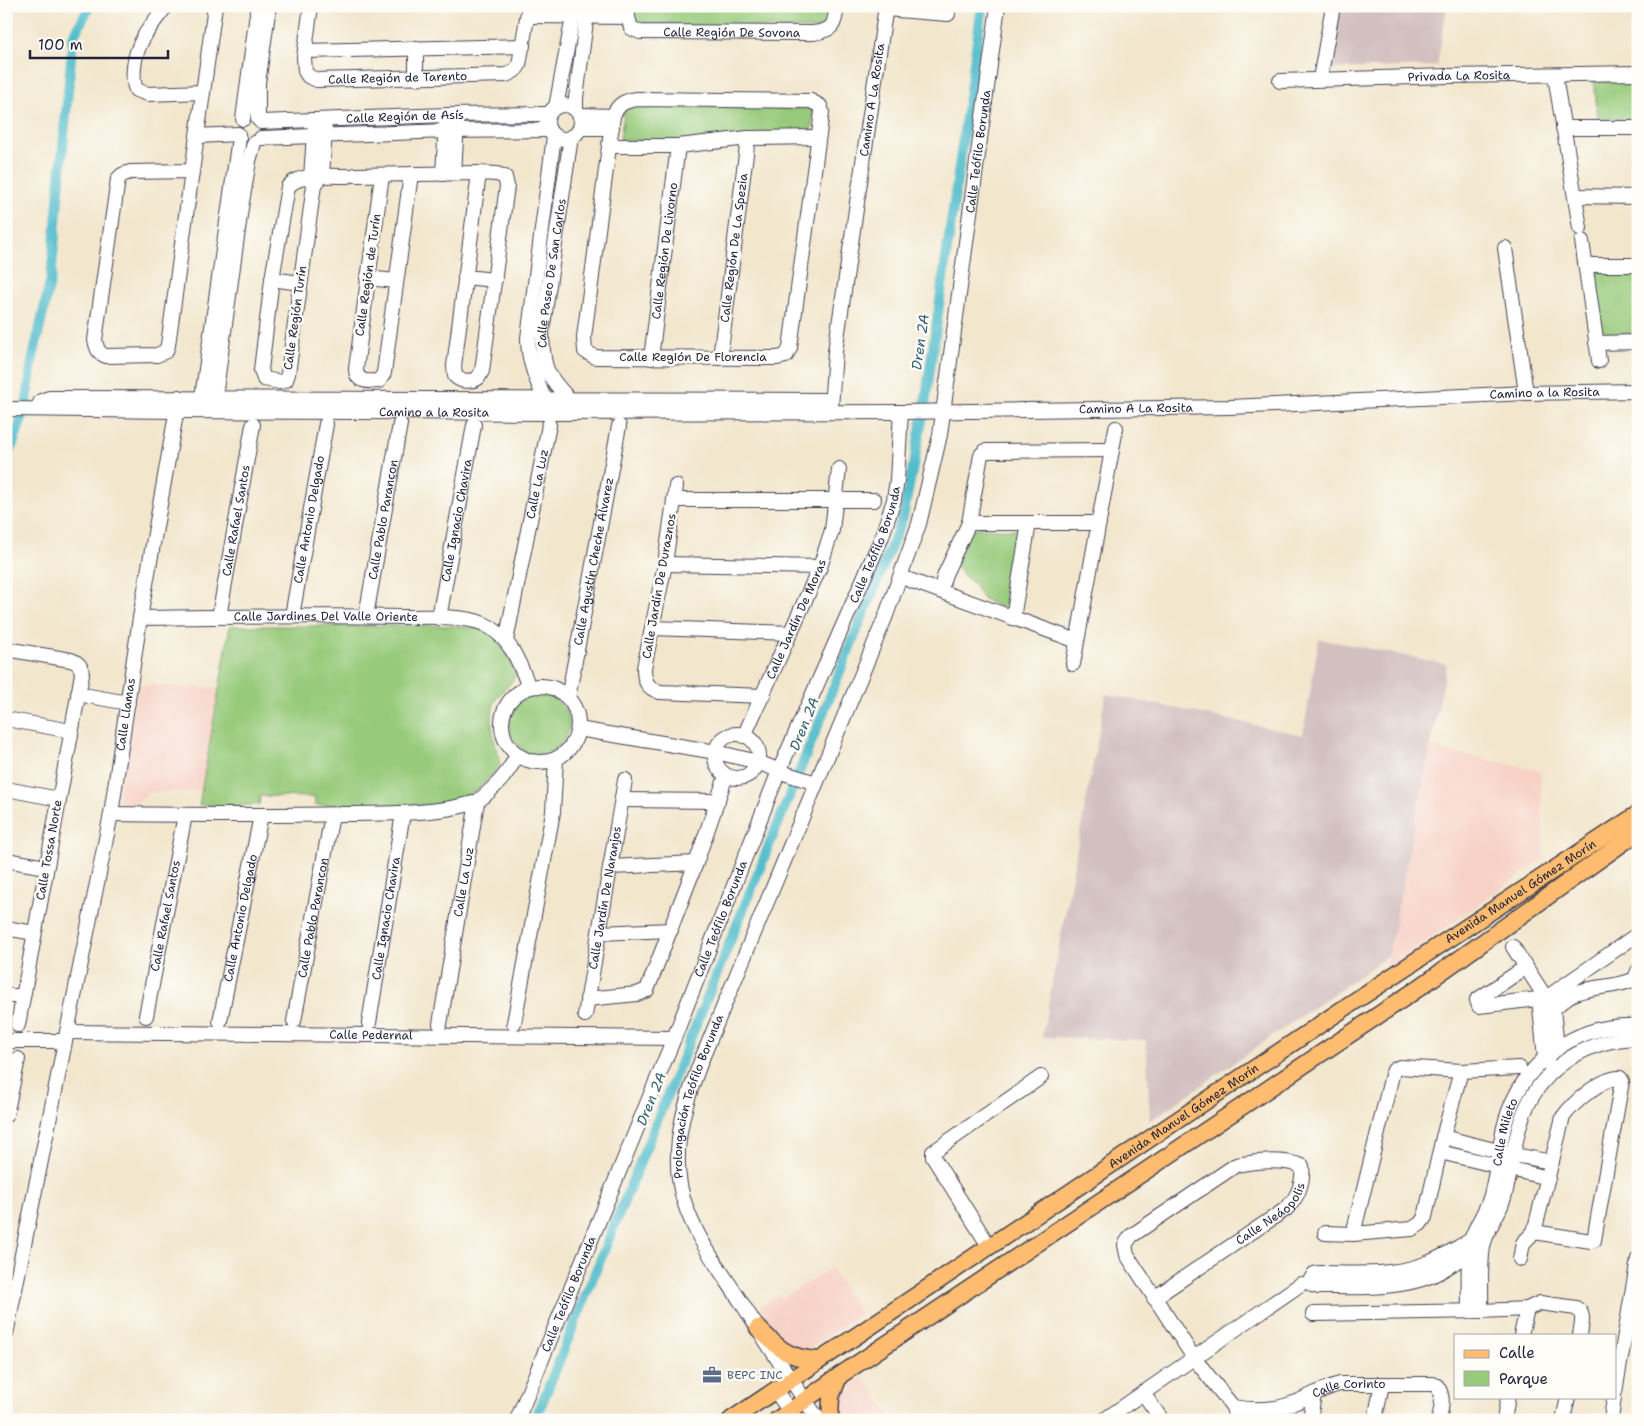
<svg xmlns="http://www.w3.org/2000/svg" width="1644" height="1426" font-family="'Shantell Sans',sans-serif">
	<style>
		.built { fill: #f7d1c6 }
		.industrial { fill: #d2bfbf }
		.green { fill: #97ca7a; stroke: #5c765a }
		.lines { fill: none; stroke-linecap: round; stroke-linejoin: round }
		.canal { stroke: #50bccb; stroke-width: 10 }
		.minor-casing { stroke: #413f51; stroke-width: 16 }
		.major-casing { stroke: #413f51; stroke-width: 19 }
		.minor { stroke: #fff; stroke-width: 14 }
		.major { stroke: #fdbc6f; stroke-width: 16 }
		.labels { text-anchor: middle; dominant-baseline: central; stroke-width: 5; stroke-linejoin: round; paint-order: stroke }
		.street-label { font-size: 12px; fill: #22223b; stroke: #fdfcf7 }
		.service-label { font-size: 12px; fill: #4e5e75; stroke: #fdfcf7; text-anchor: start }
		.water-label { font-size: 14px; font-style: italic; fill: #346075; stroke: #fdfcf7 }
	</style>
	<rect width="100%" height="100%" fill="#fdfcf7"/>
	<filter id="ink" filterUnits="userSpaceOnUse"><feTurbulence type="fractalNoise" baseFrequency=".02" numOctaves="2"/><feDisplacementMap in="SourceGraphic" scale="10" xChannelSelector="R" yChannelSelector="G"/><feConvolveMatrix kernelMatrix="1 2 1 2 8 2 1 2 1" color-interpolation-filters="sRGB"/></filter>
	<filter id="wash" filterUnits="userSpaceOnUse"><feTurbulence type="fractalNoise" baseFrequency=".0096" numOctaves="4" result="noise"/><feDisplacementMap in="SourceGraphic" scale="20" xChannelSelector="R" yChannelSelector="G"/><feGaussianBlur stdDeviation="1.12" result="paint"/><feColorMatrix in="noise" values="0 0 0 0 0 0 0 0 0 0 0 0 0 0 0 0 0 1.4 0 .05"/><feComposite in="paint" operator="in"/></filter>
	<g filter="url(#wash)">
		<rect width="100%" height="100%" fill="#f2e6cc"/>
		<path class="built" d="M138,685l81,3 -17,103 -53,1 -13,12h-12l-6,-6z
			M1430,747l110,24 4,87 -155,110 -3,-2 2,-10z
			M831,1268l29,46 -51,35 -16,2 -15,-16 -18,-28 19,-13 2,5z
			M863,1377l31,43h-57l2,-27z"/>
		<path class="industrial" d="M1338,6h109l-10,60 -109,3z
			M1319,639l128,25 -59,292 -238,165 -4,-81 -104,-3 64,-343 197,41z"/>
		<path class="green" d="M634,6h195l-3,23 -194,-6z
			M1638,79v39l-40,1 -4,-38z
			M625,107l189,2 -3,24 -133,8 -58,-1z
			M1599,271l39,1v61l-30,1 -6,-5 -8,-49z
			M976,528l40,2 3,4 -12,70 -5,4 -20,-10 -8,-14 -13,-11 -6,-8 15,-34z
			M230,626c50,0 99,0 149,0 20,0 97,-3 110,6 8,6 24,29 26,38 2,15 -18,21 -21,34 -6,24 2,38 6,60l-11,15 -12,11 -18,9 -29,6h-115v-8l-55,-1 -1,9h-60z
			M537,692c12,3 21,7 28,18 19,30 -30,63 -50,32 -15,-23 0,-41 22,-50z"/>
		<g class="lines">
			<path class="canal" d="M6,455l5,-6 15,-42 6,-45 19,-84 22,-241 17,-31
				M535,1420l368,-903 21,-106 58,-405"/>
		</g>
	</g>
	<g filter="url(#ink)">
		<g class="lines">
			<g class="minor-casing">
				<g id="minor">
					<path d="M166,6c-15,20 -30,36 -32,61 -1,9 -1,15 2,23l12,4 55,-2"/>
					<path id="s1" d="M311,6l-7,51 1,14 3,5 9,4 189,-5c6,-2 10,-4 13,-10l10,-59"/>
					<path id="s2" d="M628,6v11l3,11 9,4 173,1c21,-3 21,-7 24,-27"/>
					<path d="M541,7h87"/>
					<path d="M885,9l63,5"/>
					<path d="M528,16l100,1"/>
					<path d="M305,51l218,-5"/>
					<path d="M416,78v-30"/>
					<path d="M1320,79l13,-73"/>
					<path id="s3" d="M1280,81l168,-5 190,-3"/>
					<path d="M1556,82l24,146"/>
					<path d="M637,99l174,2 9,5 2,6 -32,236 -4,8 -9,2 -182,-1 -10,-6 -1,-14 29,-221c5,-12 11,-15 24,-17z"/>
					<circle cx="564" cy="122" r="17"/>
					<path d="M556,107l19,-101"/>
					<path d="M576,110v-12l12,-92"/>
					<path d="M580,115l33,1"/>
					<path d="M243,119l15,-113"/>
					<path d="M258,119v-36l11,-77"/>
					<path d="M315,120l-4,57 3,8 -26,189 -2,6 -6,2 -16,-3 -3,-9 11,-91 16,-92c10,-14 43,-11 60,-11"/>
					<path id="s4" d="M261,122l186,-7 102,-1"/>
					<path d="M580,128h32"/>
					<path d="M1563,128h75"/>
					<path d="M197,136l41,-2"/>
					<path d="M261,138l185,-7 103,-1"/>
					<path d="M609,146h69l70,-8 70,-1"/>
					<path d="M192,171l-62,1 -8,3 -4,4 -23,161c2,9 3,13 11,16l51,-1 9,-4 2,-6 47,-339"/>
					<path d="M454,173l3,-50"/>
					<path d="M443,174l3,-51"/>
					<path d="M355,175l124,-2 18,1 8,3 2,9 -25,185 -4,7c-7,4 -17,4 -23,-2l-1,-10 25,-193"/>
					<path d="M382,175l-26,194c0,13 12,13 23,12l5,-8 27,-199"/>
					<path d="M316,183l6,-7 3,-47"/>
					<path d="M1575,196l63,1"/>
					<path d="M1582,241l17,120"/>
					<path d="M1505,248l21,145"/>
					<path d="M1586,265h52"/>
					<path d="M465,277l30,3"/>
					<path d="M367,278l29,3"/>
					<path d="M272,279l28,4"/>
					<path d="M1596,343l42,-1"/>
					<path id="s5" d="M651,358l27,-212"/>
					<path id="s6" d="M720,358l28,-220"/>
					<path d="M202,397l37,-259"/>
					<path d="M215,397l26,-189 8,-47 5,-18"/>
					<path d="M545,400c-9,-21 -17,-39 -17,-62l26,-202"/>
					<path id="s7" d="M570,400c-25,-26 -27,-32 -28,-68l29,-195"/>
					<path id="s8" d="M831,408l4,-56 51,-346"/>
					<path id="s9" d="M6,409l171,2 374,2 350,-1 329,-5 296,-14 112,-2"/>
					<path d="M37,409l4,-8 8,-3 781,2"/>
					<path d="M676,486l-11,78 -21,104c0,13 3,20 16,24l103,4"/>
					<path d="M674,500h200"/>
					<path d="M969,523h130"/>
					<path d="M665,564l155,3"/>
					<path d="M901,577l176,64"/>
					<path d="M940,591l5,-17 24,-51 12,-68 4,-4 127,-1"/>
					<path id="s10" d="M292,616l34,-192"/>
					<path id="s11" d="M366,616l34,-192"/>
					<path id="s12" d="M219,617l34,-192"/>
					<path id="s13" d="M140,618c87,-1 175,-3 262,-1 22,0 63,-2 82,7 25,11 36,40 45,63"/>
					<path id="s14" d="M439,618l35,-193"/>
					<path d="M1013,618l16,-95"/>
					<path d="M652,628l139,5"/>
					<path id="s15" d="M506,641l43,-216"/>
					<path d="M6,649l65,11c8,3 10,6 11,14l-64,351"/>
					<path d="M1073,664l43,-236"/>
					<circle cx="540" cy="724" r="38"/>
					<path d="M78,694l50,9"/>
					<path id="s16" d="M568,698l51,-272"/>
					<path d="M6,719l65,12"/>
					<path d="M578,729l138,23 42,10 29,12 29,9"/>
					<circle cx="737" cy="756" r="22"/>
					<path id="s17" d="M744,736l76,-169 12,-37 7,-61"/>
					<path d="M6,789l53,10"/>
					<path d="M622,800l96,1"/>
					<path d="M111,814c78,1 156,2 233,0 45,-1 90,1 133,-12"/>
					<path d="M6,860l40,7"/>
					<path d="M610,867l86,-4"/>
					<path d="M6,928l28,5"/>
					<path d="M599,933l72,-3"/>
					<path d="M1513,947l40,62 4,40"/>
					<path d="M1526,967l-49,33 2,6 67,-8 92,-64"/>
					<path d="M6,996h16"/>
					<path d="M1539,998l6,60 3,5"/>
					<path d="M587,999l50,-5 10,-4 49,-127 30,-87"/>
					<path d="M1553,1009c5,-4 10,-9 16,-13 19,-11 45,-7 66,-17l3,-8"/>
					<path id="s18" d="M585,1015l40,-235"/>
					<path id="s19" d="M146,1016l39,-201"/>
					<path id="s20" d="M220,1021l41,-206"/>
					<path id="s21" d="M294,1021l38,-206"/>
					<path id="s22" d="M369,1023l34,-210"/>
					<path d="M514,1023l39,-211 3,-53"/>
					<path id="s23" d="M440,1024l37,-222c18,-15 30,-26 40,-47"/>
					<path id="s24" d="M67,1032l607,6"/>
					<path d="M6,1041h59"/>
					<path d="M6,1115l12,-56"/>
					<path d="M1443,1137l71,18 38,7"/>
					<path d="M1440,1152l108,26"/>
					<path d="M1325,1233l28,1 59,-5 8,-5 5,-7 18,-80 18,-66"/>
					<path d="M1353,1234l39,-159 2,-5 6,-3 61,4 58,-3"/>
					<path d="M989,1246l-56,-89v-5l108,-75"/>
					<path d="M1470,1253c-12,7 -24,16 -37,22 -36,15 -76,12 -114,12l-7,-2 -2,-4 4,-7 4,-1c38,0 77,4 112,-11 15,-6 28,-15 41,-22"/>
					<path d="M1520,1259l3,-16 11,-11 29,-115c10,-14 39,-40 57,-39l2,3 -28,159 -3,1 -57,-9"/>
					<path id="s25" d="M1154,1298l132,-89c12,-11 18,-28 16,-43 -19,-7 -46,-5 -66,-1l-105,71 -6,9 2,10 67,103 39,49 3,13"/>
					<path d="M1481,1311c1,-19 -2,-50 3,-68 4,-17 17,-31 21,-49 7,-26 9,-57 19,-81 19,-47 65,-74 114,-75"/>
					<path id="s26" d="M1469,1312c0,-19 -2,-56 2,-72 5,-16 16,-29 20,-45 6,-23 8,-46 13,-68 16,-63 69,-104 134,-101"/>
					<path d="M1313,1314l168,-3 46,-2 13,-6 36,5c10,6 5,17 4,27"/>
					<path id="s27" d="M6,1334l105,-520 29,-196 39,-221"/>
					<path d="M1521,1335l6,-26"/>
					<path d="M775,1390l21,30"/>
					<path d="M1615,1392l23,-133"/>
					<path d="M1143,1393l19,27"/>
					<path id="s28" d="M1233,1407c22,4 42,4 63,-5 15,-6 28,-14 44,-18h93l4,2c8,11 4,22 2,34"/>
					<path id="s29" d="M517,1420l157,-382 105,-267 102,-232 13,-39 3,-20 4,-68"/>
					<path id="s30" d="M819,1420c-28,-38 -52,-78 -78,-118 -23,-36 -53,-73 -61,-117 -8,-45 7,-88 23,-129l182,-438 34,-94 21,-89 58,-429"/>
					<path d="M1104,1420l197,-136"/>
					<path d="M1310,1420l4,-26"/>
					<path d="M1375,1420l7,-36"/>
					<path d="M1504,1420l4,-23"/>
					<path d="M1563,1420l5,-23"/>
					<path d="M1611,1420l3,-23"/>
				</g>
			</g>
			<g class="major-casing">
				<g id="major">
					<path d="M758,1328c21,21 31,31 61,32"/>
					<path id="s31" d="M731,1420l618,-415 289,-191"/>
					<path d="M777,1420l62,-44 574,-384 225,-160"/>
					<path d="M830,1420l1,-23 8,-21"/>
				</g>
			</g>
			<use href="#minor" class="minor"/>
			<use href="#major" class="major"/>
		</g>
	</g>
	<defs>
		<g id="office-bare" transform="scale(1.5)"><path d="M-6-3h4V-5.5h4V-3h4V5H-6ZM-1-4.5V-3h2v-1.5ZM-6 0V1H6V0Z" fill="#5c6f8a" stroke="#fdfcf7" stroke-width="2.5" paint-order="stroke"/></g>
	</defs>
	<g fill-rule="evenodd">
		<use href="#office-bare" x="712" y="1375"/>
	</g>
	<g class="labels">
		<g class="street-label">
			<text stroke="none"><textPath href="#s2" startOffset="124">Calle Región De Sovona</textPath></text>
			<text stroke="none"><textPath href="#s3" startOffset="179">Privada La Rosita</textPath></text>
			<text stroke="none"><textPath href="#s1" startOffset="162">Calle Región de Tarento</textPath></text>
			<text stroke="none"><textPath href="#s8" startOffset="311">Camino A La Rosita</textPath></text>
			<text stroke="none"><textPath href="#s4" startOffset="144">Calle Región de Asís</textPath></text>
			<text stroke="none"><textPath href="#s30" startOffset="1359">Calle Teófilo Borunda</textPath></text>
			<text stroke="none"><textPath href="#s6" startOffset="111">Calle Región De La Spezia</textPath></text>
			<text stroke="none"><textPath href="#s5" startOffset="108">Calle Región De Livorno</textPath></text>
			<text stroke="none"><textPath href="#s7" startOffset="136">Calle Paseo De San Carlos</textPath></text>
			<text transform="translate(368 275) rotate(-82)">Calle Región de Turín</text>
			<text transform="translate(295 318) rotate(-82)">Calle Región Turín</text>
			<text x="693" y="357">Calle Región De Florencia</text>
			<text stroke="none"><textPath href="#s9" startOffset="1539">Camino a la Rosita</textPath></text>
			<text stroke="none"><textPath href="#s9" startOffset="1130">Camino A La Rosita</textPath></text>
			<text stroke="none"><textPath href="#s9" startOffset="428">Camino a la Rosita</textPath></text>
			<text stroke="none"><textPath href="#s15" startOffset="160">Calle La Luz</textPath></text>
			<text stroke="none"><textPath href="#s10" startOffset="98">Calle Antonio Delgado</textPath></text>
			<text stroke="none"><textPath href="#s11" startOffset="98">Calle Pablo Parancon</textPath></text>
			<text stroke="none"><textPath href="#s12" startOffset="98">Calle Rafael Santos</textPath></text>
			<text stroke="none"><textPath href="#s14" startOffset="99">Calle Ignacio Chavira</textPath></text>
			<text stroke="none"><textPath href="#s29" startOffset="946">Calle Teófilo Borunda</textPath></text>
			<text stroke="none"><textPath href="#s16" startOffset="139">Calle Agustín Cheche Álvarez</textPath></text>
			<text transform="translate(659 586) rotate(-80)">Calle Jardín De Duraznos</text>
			<text stroke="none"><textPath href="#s13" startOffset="186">Calle Jardines Del Valle Oriente</textPath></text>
			<text stroke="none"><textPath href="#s17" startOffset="128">Calle Jardín De Moras</textPath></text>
			<text stroke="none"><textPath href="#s27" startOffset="631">Calle Llamas</textPath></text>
			<text transform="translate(49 850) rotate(-80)">Calle Tossa Norte</text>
			<text stroke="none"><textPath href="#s23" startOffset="144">Calle La Luz</textPath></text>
			<text stroke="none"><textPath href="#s31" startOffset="950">Avenida Manuel Gómez Morín</textPath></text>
			<text stroke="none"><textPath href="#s18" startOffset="119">Calle Jardín De Naranjos</textPath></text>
			<text stroke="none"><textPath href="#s19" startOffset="102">Calle Rafael Santos</textPath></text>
			<text stroke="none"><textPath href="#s20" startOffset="105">Calle Antonio Delgado</textPath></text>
			<text stroke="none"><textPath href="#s21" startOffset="105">Calle Pablo Parancon</textPath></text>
			<text stroke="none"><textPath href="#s22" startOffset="106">Calle Ignacio Chavira</textPath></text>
			<text stroke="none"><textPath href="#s29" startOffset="541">Calle Teófilo Borunda</textPath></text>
			<text stroke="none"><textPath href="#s24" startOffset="304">Calle Pedernal</textPath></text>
			<text stroke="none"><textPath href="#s30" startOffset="366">Prolongación Teófilo Borunda</textPath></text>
			<text stroke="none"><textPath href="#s31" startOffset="545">Avenida Manuel Gómez Morín</textPath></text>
			<text stroke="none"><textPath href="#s26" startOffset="186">Calle Mileto</textPath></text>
			<text stroke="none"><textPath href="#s25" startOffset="145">Calle Neáopolis</textPath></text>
			<text stroke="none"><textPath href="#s29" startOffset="136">Calle Teófilo Borunda</textPath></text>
			<text stroke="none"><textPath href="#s28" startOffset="120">Calle Corinto</textPath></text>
		</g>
		<g class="service-label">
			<text x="727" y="1375">BEPC INC</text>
		</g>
		<g class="water-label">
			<text transform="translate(920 342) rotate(-82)">Dren 2A</text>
			<text transform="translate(804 724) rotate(-68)">Dren 2A</text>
			<text transform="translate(651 1099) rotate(-68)">Dren 2A</text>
		</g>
	</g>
	<rect width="1644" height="1426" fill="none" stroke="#fdfcf7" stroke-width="25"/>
	<rect x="1454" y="1334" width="162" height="65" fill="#fdfcf7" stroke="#a5a5ac"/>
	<rect x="1464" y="1350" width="25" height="8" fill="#fdbc6f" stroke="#a5a5ac"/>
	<text x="1499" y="1358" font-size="15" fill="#22223b">Calle</text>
	<rect x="1464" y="1371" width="25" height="15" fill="#97ca7a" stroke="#a5a5ac"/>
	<text x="1499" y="1384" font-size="15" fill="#22223b">Parque</text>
	<path d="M30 50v8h138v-8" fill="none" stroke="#22223b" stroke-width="2.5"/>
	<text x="38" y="50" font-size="15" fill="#22223b" stroke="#fdfcf7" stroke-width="4" paint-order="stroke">100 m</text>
</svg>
